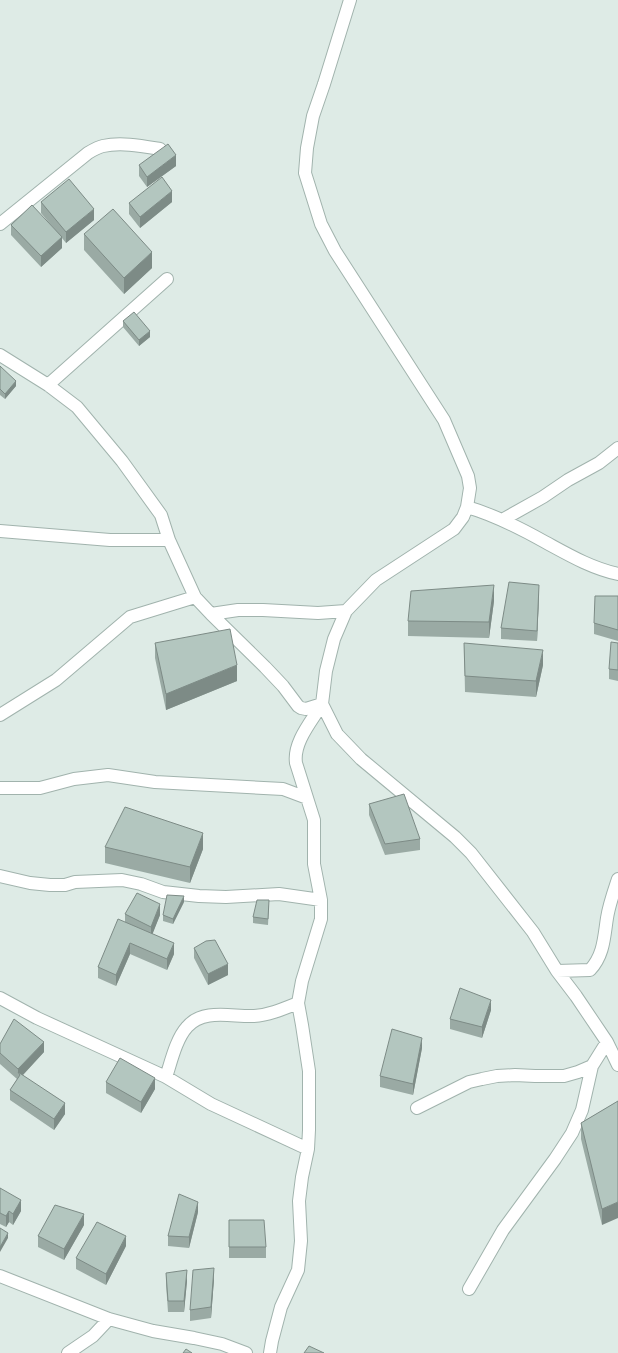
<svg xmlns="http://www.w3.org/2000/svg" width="618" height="1353" font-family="Rubik,sans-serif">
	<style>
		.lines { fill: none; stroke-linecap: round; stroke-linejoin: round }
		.minor-casing { stroke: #a1b3ad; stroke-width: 14 }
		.minor { stroke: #fff; stroke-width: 12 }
		.wall { fill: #9aaaa4 }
		.shaded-wall { fill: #7d8b86 }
		.building { fill: #b3c6bf; stroke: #7d8b86 }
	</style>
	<rect width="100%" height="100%" fill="#deebe6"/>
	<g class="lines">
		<g class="minor-casing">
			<path id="minor" d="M350,0l-26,84 -11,32 -6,32 -2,25 16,51 14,27 109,169 24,56 2,12 -3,19 -4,10 -9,12 -78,51 -30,31 -12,28 -8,32 -4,33 15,30 24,25 94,78 16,16 62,79 24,39 19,25 31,46 11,23
				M0,224l88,-71c5,-3 10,-6 15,-7 18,-4 39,0 57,3
				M0,355l48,30 29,22 45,54 39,54 8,25 26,57 16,17 54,53 18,19 15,20 3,2 5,1 16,-5
				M48,385l119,-106
				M467,507c28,8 53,21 78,35 24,13 46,26 73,32
				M502,520l41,-23 25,-17 31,-17 19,-15
				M0,531l110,9h59
				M211,614l27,-4h25l55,3 28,-2
				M0,715l56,-35 74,-63 65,-20
				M0,788h40l34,-9 34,-4 47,7 128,7 24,9
				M0,876l30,7 20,2h15l10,-3 47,-2 19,4 22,8 36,4 27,1 53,-3 42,6
				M557,971l33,-1c14,-15 14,-33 17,-52 2,-13 7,-27 11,-39
				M0,998l37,20 129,59 45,27 97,45
				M166,1077c5,-15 10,-38 21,-50 16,-19 45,-10 67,-11 15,-1 29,-7 44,-13
				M417,1108l52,-26 13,-3 15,-3 18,-1 20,1h29l14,-4 14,-6 15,-24
				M0,1276l109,43 44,12 41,7 28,6 24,9
				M469,1289l34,-59 52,-71 17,-26 10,-23 10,-44
				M68,1353l25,-17 16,-17
				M270,1353l2,-12 9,-34 17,-37 3,-29 -2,-40 3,-24 6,-28 1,-19v-59l-7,-46 -4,-22 4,-22 19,-62v-19l-7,-36v-44l-18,-57c-3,-21 16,-42 26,-59"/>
		</g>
		<use href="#minor" class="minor"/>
	</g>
	<path class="wall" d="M139,165l37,1 -29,21 -8,-11z
		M41,202l53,18 -28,23 -4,-5v10l-21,19 -30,-32v-10l49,11 -19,-23z
		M172,202l-32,26 -11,-14v-11z
		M84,234l68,34 -28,26 -40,-44z
		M123,321l27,16 -11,9 -16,-19z
		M0,366l16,20 -11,13 -5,-4z
		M539,595l-2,46 -36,-2v-11z
		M618,596v45l-24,-7v-11z
		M494,601l-5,37 -81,-2v-15z
		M155,643l82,38 -71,29 -11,-52z
		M464,643l79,22 -7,32 -71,-5z
		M618,643v38l-9,-2v-10z
		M369,804l51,35v11l-35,5 -16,-40z
		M105,847l98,2 -13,34 -85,-20z
		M184,902l-11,22 -10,-3v-6z
		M269,905l-1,20 -15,-2v-6z
		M125,914l35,1 -8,19 22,20 -7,16 -37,-16 -14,32 -18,-8v-11l27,-45z
		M194,948l34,27 -20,10 -14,-27z
		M491,1010l-9,28 -32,-9v-10z
		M0,1044l44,8 -21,23 42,39 -11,16 -44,-30v-10l7,-11 -17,-15z
		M422,1048l-9,47 -33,-8v-11z
		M106,1082l49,7 -14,24 -35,-20z
		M618,1101l-16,124 -21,-86v-16z
		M0,1188l21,23 -8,14 -4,-3 -3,5 -6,-3z
		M198,1212l-9,36 -21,-2v-10z
		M229,1220l37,27v11h-37z
		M84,1225l-20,35 -26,-13v-11z
		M126,1246l-20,39 -30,-16v-11z
		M166,1273l21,8 -3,31h-16l-2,-28z
		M214,1279l-3,39 -21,3v-11z"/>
	<path class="shaded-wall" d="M176,155v11l-29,21v-10z
		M172,191v11l-32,26v-11z
		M94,209v11l-28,23v-11z
		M62,237v11l-21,19v-11z
		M152,252v16l-28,26v-16z
		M150,331v6l-11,9v-6z
		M16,381v5l-11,13v-5z
		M494,585v16l-5,37v-16z
		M539,585v10l-2,46v-10z
		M543,650v15l-7,32v-16z
		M237,665v16l-71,29v-16z
		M203,833v16l-13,34v-16z
		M184,896v6l-11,22v-5z
		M160,904v11l-9,23v-11z
		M130,943v11l-14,32v-11z
		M174,943v11l-7,16v-11z
		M228,964v11l-20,10v-11z
		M491,1000v10l-9,28v-11z
		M422,1038v10l-9,47v-11z
		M44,1042v10l-24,26v-3l-2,-3v8v-11z
		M155,1078v11l-14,24v-11z
		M65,1103v11l-11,16v-11z
		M21,1200v11l-8,14v-11z
		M198,1202v10l-9,36v-11z
		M618,1202v16l-16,7v-16z
		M9,1211v11l-3,5v-11z
		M84,1214v11l-20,35v-11z
		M8,1233v5l-8,14v-5z
		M126,1236v10l-20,39v-11z
		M214,1268v11l-3,39v-11z
		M187,1270v11l-3,31v-11z"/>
	<path class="building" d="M168,144l8,11 -29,22 -8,-12z
		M162,177l10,14 -32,26 -11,-14z
		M69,179l25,30 -28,23 -25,-30z
		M32,205l30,32 -21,19 -30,-31z
		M113,209l39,43 -28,26 -40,-44z
		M134,312l16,19 -11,9 -16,-19z
		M0,366l16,15 -11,13 -5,-5z
		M509,582l30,3 -2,46 -36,-3z
		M494,585l-5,37 -81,-1 3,-30z
		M595,596h23v34l-24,-7z
		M230,629l7,36 -71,29 -11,-51z
		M611,642l7,1v27l-9,-1z
		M464,643l79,7 -7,31 -71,-5z
		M404,794l16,45 -35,5 -16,-40z
		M125,807l78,26 -13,34 -85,-20z
		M137,893l23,11 -9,23 -26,-13z
		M167,895l17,1 -11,23 -10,-4z
		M257,900h12l-1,19 -15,-2z
		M118,919l56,24 -7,16 -37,-16 -14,32 -18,-8z
		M215,940l13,24 -20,10 -14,-26 12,-7z
		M460,988l31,12 -9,27 -32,-8z
		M14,1019l30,23 -26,27 -18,-16v-9z
		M392,1029l30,9 -9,46 -33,-8z
		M120,1058l35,20 -14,24 -35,-20z
		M18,1072l47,31 -11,16 -44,-29 10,-15z
		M618,1101v101l-16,7 -21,-86z
		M0,1188l21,12 -8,14 -4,-3 -3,5 -6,-3z
		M179,1194l19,8 -9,35 -21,-1z
		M55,1205l29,9 -20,35 -26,-13z
		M229,1220h35l2,27h-37z
		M97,1222l29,14 -20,38 -30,-16z
		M0,1228l8,5 -8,14z
		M214,1268l-3,39 -21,3 3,-40z
		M187,1270l-3,31h-16l-2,-28z
		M309,1346l15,7h-20z
		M186,1349l6,4h-9z"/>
</svg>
